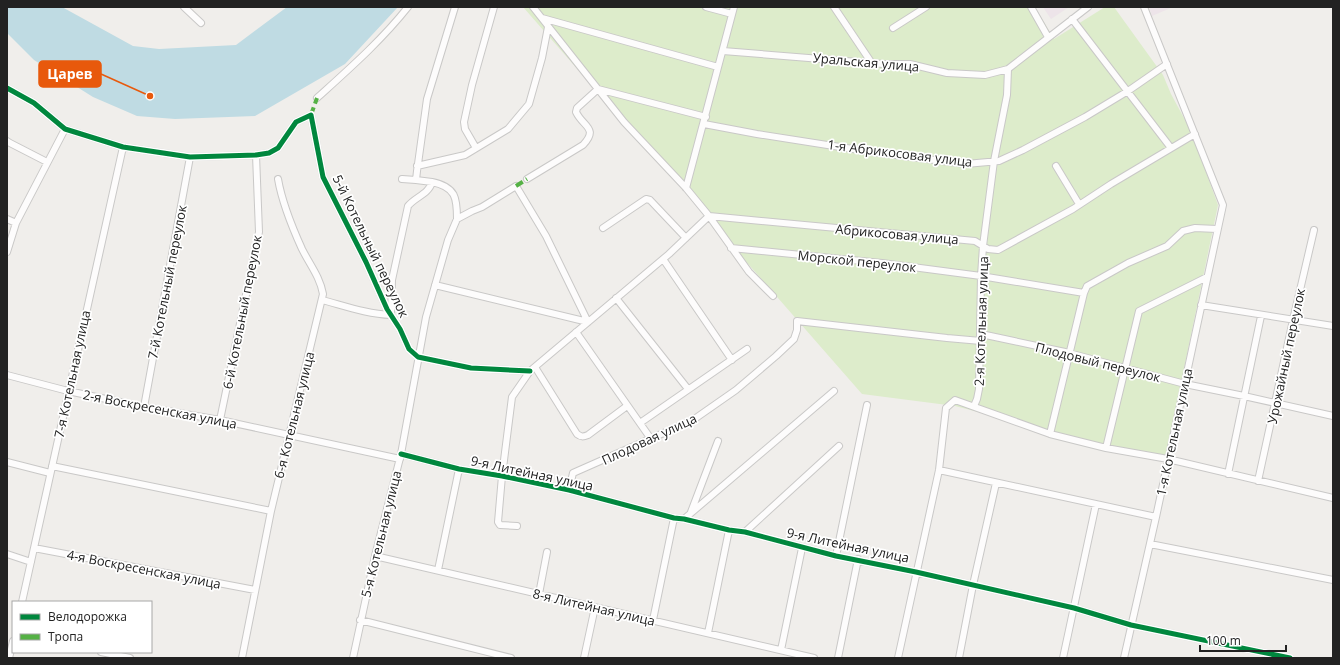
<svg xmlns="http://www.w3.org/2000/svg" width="1340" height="665" font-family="'Open Sans',sans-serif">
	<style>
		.industrial { fill: #ede4e9 }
		.grass { fill: #ddeccb }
		.water { fill: #bfdbe3 }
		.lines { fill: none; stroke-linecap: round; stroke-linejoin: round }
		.minor-casing { stroke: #c9c8c7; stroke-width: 8 }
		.minor { stroke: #fdfcfc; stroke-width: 6 }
		.quiet { stroke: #55b145; stroke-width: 4; stroke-dasharray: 8 4; stroke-linecap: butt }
		.cycleway-casing { stroke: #fff; stroke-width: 8 }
		.cycleway { stroke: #00873e; stroke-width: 5 }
		.labels { text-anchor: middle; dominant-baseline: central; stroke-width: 3.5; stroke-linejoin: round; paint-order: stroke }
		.street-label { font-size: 13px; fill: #222; stroke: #fff }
		.leader { fill: none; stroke: #e8590c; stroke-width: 1.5 }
		.callout-dot { fill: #e8590c; stroke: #fff; stroke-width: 1.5 }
		.callout { fill: #e8590c; stroke: #e8590c; stroke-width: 1.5 }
		.callout-label { font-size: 14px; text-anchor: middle; font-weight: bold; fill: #fff }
	</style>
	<rect width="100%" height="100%" fill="#f0eeeb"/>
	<path class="industrial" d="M1043,7h26l-18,12z
		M1149,7h24l-21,9z"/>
	<path class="grass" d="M523,7h512l19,32 51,-32h9l49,68 8,19 20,37 27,74 -53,255 -210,-54 -93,-12z"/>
	<path class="water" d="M7,7h55l71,39 26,3 77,-4 51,-38h111l-53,57 -90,52 -80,3 -38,-3 -44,-19 -59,-37 -27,-27z"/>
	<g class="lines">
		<g class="minor-casing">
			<path id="minor" d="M184,7l17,16
				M533,7l91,115 62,66 23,28 40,56 24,24
				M706,7l26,7
				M834,7l37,55
				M1031,7l17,30
				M542,18l176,49
				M1072,19l99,129
				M893,28l33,-21
				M723,51l160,13h27l37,9 38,2 23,-6 80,-62
				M7,88l27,15 31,26 58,18 67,10 66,-2 13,-2 9,-5 18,-26 15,-7 12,62 43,85 21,47 13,20 9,20 9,8 53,11 59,3
				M317,98c32,-29 64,-57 91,-91
				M704,124l53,10 115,18 94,12 33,-3 24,-11 62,-33 43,-26 39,-27
				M7,141l3,2 37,19
				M476,148l-11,-19 -1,-7 8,-37 22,-78
				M417,166l48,-11 43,-26 21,-25 13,-46 6,-31
				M1056,166l23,38
				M402,179l14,1
				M527,179l56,-34c16,-17 0,-18 -7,-33l1,-4 21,-19 108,28
				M432,182l-16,-2 1,-9 10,-72 28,-92
				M686,188l48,-181
				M709,216l266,25 13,8 10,1 75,-41 38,-25 84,-50
				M7,219l9,4
				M603,228l43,-29 4,1 36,38
				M731,248l151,15 99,13 103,17 3,-7 41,-23 39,-17 16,-15 12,-3 22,1
				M7,252l9,-29 49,-94
				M663,259l69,101
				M435,285l153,37
				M616,298l72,91
				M322,300c23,6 45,14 69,15l1,-35 16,-74c7,-9 21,-12 24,-24 24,5 25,16 25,37
				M1201,305l132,21
				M576,332l75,107
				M981,334l84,18 120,32 59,12 89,20
				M535,367l42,67c4,3 6,3 11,1l39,-29
				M7,375l61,16 76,16 76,13 180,39
				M974,406l3,-7 2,-10 2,-113 2,-30 11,-85 13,-66 1,-26
				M144,407l46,-250
				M220,420l39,-188 -3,-77
				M640,423l107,-74
				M1050,434l34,-141
				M1106,448l33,-137 68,-34
				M401,454l58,15 43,7 67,14 105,28 10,1 45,11 16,2 91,24 80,16 158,36 57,17 159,33
				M7,462l43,11
				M52,466l219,45
				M939,470l217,47
				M1228,474l33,-158
				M1258,481l35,-161 21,-90
				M569,490l4,-17 120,-53 43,-30 40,-34 18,-17 3,-9v-9l150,17 34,3
				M691,512l27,-71
				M684,519l150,-128
				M517,526l-17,-1 -2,-3 4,-46 10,-79 18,-26 139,-117 40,-38
				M745,532l94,-86
				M1150,544l183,36
				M34,548l221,42
				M7,554l24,8
				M375,556l439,102
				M836,556l31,-151
				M438,570l21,-101
				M539,594l8,-42
				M22,602l101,-455
				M360,620l151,38
				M653,620l21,-102
				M708,633l21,-103
				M781,650l21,-102
				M101,652l29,6
				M9,658l4,-17
				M242,658l29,-147 52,-217c-3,-17 -13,-29 -21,-45 -10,-22 -20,-47 -24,-70
				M353,658l22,-102 26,-102 25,-137 22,-77 9,-21 15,-8 10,-4 34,-21 30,50 42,86
				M584,658l11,-51
				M838,658l20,-99
				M898,658l41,-188 7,-62 9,-8 95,34 56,14 62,11 165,39
				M959,658l14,-73 23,-102
				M1063,658l33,-154
				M1124,658l32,-141 67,-312 -79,-198"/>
		</g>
		<use href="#minor" class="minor"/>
		<path class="quiet" d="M311,115l6,-17
			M516,186l11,-7"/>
		<g class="cycleway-casing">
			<path id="cycleway" d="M7,88l27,15 31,26 58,18 67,10 66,-2 13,-2 9,-5 18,-26 15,-7 12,62 43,85 21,47 13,20 9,20 9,8 53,11 59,3
				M401,454l58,15 43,7 67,14 105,28 10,1 45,11 16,2 91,24 80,16 158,36 57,17 159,33"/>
		</g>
		<use href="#cycleway" class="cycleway"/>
	</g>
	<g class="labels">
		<g class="street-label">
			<text transform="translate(866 62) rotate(5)">Уральская улица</text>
			<text transform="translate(900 153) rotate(7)">1-я Абрикосовая улица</text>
			<text transform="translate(897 234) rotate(5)">Абрикосовая улица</text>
			<text transform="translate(371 246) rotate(64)">5-й Котельный переулок</text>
			<text transform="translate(857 261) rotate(6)">Морской переулок</text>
			<text transform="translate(167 282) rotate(-79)">7-й Котельный переулок</text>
			<text transform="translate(242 312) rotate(-79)">6-й Котельный переулок</text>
			<text transform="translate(981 321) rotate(-88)">2-я Котельная улица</text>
			<text transform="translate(1286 356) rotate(-78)">Урожайный переулок</text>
			<text transform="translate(1098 362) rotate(14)">Плодовый переулок</text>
			<text transform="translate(72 374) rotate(-78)">7-я Котельная улица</text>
			<text transform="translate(160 409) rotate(11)">2-я Воскресенская улица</text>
			<text transform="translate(294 415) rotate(-76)">6-я Котельная улица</text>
			<text transform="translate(1174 432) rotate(-78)">1-я Котельная улица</text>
			<text transform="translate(649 439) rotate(-25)">Плодовая улица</text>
			<text transform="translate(532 473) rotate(12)">9-я Литейная улица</text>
			<text transform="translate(381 534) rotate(-76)">5-я Котельная улица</text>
			<text transform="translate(848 545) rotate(12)">9-я Литейная улица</text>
			<text transform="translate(144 569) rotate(11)">4-я Воскресенская улица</text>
			<text transform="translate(594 607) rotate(13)">8-я Литейная улица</text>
		</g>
	</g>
	<path class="leader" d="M150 96L101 74"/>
	<circle class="callout-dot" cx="150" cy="96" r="4"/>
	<rect class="callout" x="39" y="61" width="62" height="26" rx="4"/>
	<g class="callout-label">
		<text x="70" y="79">Царев</text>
	</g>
	<rect width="1340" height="665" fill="none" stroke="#222222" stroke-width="16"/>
	<rect x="12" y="601" width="140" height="52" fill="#ffffff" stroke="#a7a7a7"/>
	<rect x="20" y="614" width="20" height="6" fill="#00873e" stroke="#a7a7a7"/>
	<text x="48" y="621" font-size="12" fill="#222222">Велодорожка</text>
	<rect x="20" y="634" width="20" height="6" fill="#55b145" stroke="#a7a7a7"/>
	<text x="48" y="641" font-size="12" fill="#222222">Тропа</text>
	<path d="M1200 645v6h86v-6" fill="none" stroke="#222222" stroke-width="2"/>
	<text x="1206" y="645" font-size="12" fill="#222222" stroke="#ffffff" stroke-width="3" paint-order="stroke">100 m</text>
</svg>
